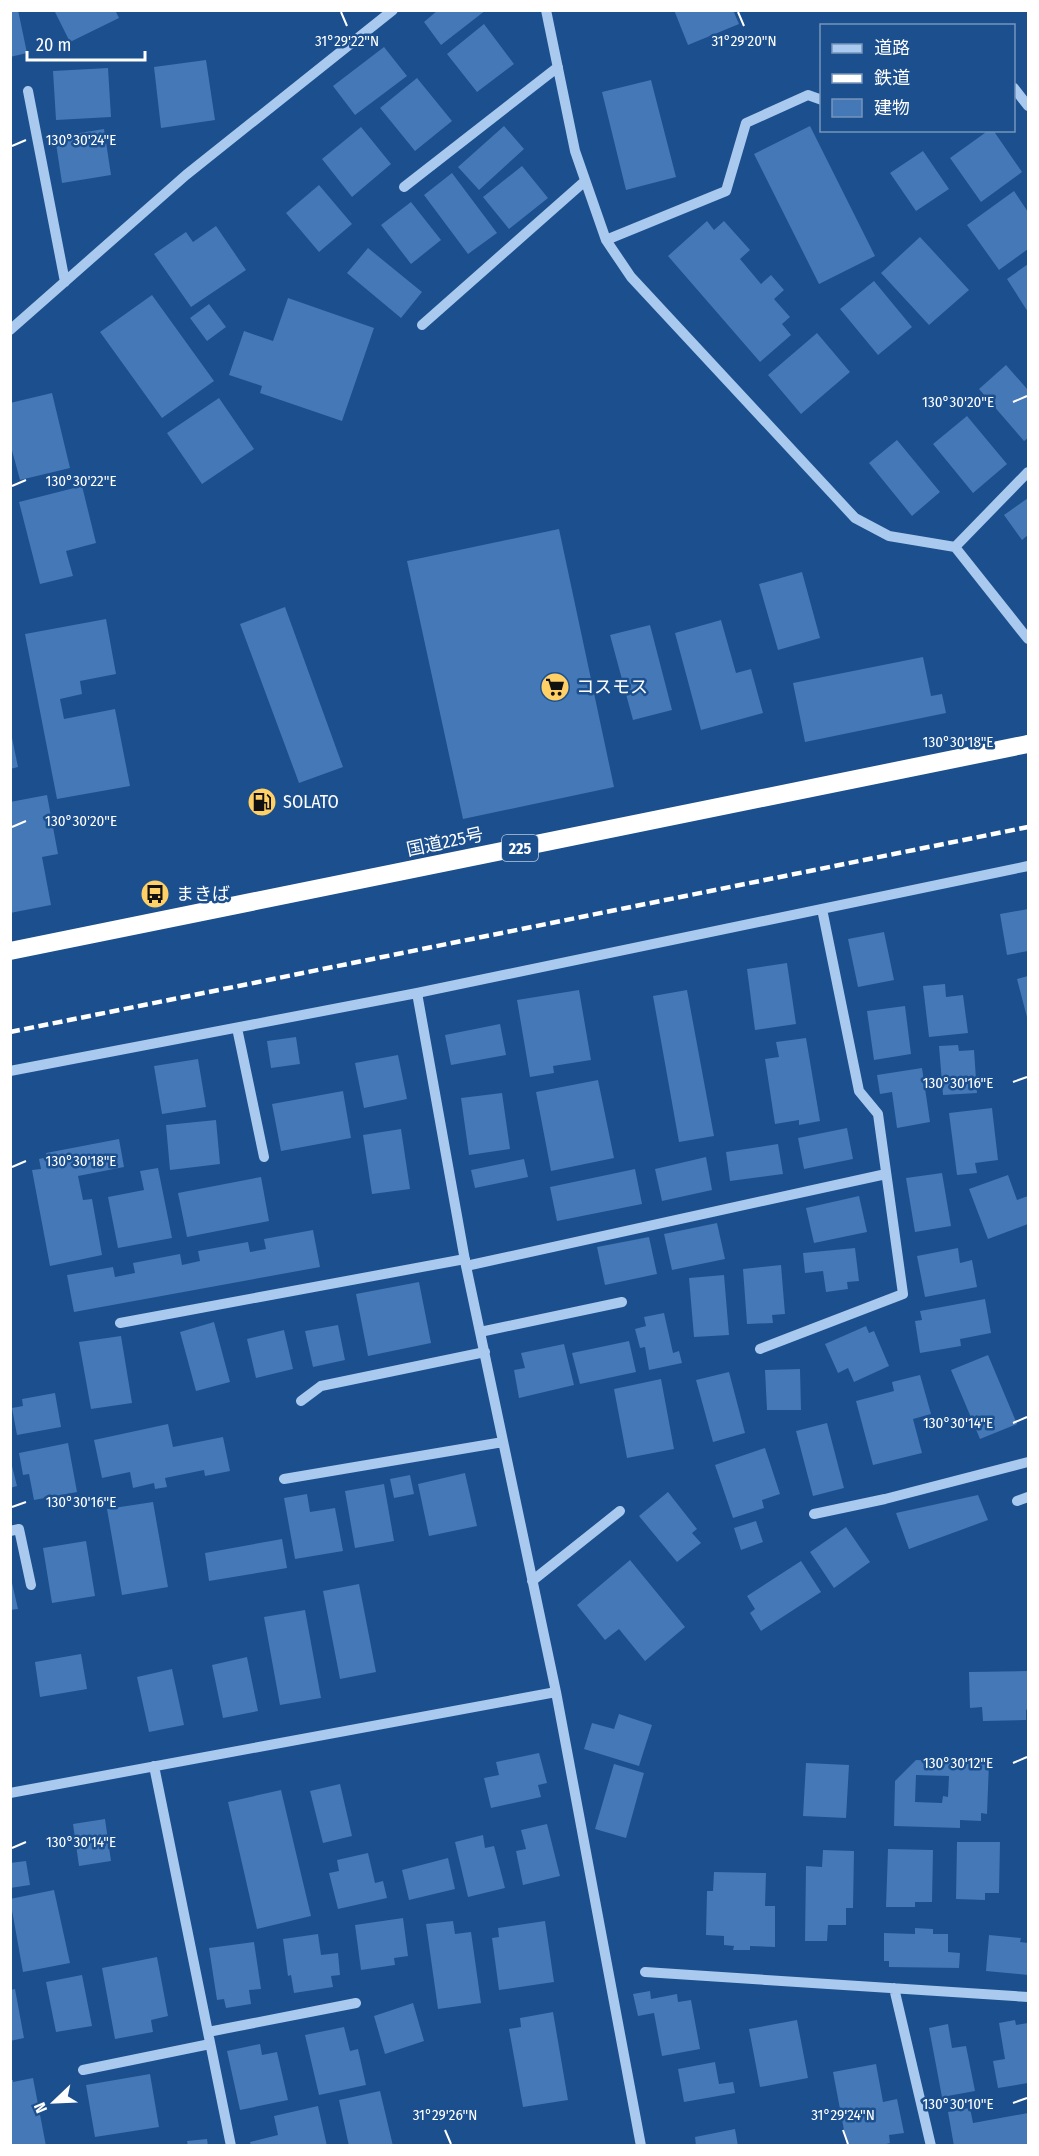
<svg xmlns="http://www.w3.org/2000/svg" width="1039" height="2156" font-family="'Fira Sans Condensed','Noto Sans JP',sans-serif">
	<style>
		.building { fill: #4478b6; fill-rule: evenodd }
		.lines { fill: none; stroke-linecap: round; stroke-linejoin: round }
		.minor { stroke: #a9c9ee; stroke-width: 10 }
		.highway { stroke: #fff; stroke-width: 18 }
		.rail { stroke: #fff; stroke-width: 4.5; stroke-dasharray: 10 4.5; stroke-linecap: butt }
		.ticks { fill: none; stroke: #fff; stroke-width: 2 }
		.labels { text-anchor: middle; dominant-baseline: central; stroke-width: 5; stroke-linejoin: round; paint-order: stroke }
		.shield { fill: #1b4f8e; stroke: #bbcadd; stroke-width: 1.5 }
		.shield-label { font-size: 16px; font-weight: bold; fill: #fff }
		.poi-label { font-size: 18px; fill: #fff; stroke: #1b4f8e; text-anchor: start }
		.street-label { font-size: 18px; fill: #fff; stroke: #1b4f8e }
		.ticks-label { font-size: 15px; text-anchor: middle; fill: #fff; stroke: #1b4f8e; stroke-width: 5; stroke-linejoin: round; paint-order: stroke }
	</style>
	<rect width="100%" height="100%" fill="#1b4f8e"/>
	<path class="building" d="M10,10h8l9,43 -17,4z
		M54,10h61l4,8 -49,24z
		M438,10h48l-45,35 -17,-23z
		M674,10h59l6,14 -51,21z
		M484,24l30,40 -37,28 -30,-38z
		M384,47l23,29 -52,39 -22,-29z
		M206,60l9,60 -54,8 -7,-61z
		M108,68l3,49 -55,3 -3,-49z
		M417,78l35,43 -37,30 -35,-43z
		M651,80l25,97 -50,13 -24,-98z
		M504,126l20,23 -45,41 -21,-23z
		M810,126l65,130 -56,28 -65,-130z
		M361,127l30,37 -39,33 -30,-38z
		M104,129l7,46 -49,8 -7,-46z
		M989,130h4l29,42 -41,30 -31,-44z
		M923,151l26,38 -33,22 -26,-38z
		M522,166l26,32 -39,31 -26,-32z
		M452,173l45,60 -29,21 -44,-59z
		M319,185l33,39 -33,28 -33,-39z
		M1014,191l14,21v37l-29,21 -32,-45z
		M411,202l30,38 -30,24 -30,-39z
		M707,221l7,9 10,-9 26,29 -10,9 21,25 10,-9 13,15 -10,9 16,18 -8,7 9,11 -31,27 -92,-106z
		M216,226l30,44 -55,37 -37,-53 32,-22 7,10z
		M920,237l49,53 -40,35 -48,-52z
		M368,248l54,44 -21,26 -54,-45z
		M1028,264v48l-21,-33z
		M874,281l38,46 -34,28 -38,-46z
		M152,295l62,86 -52,37 -62,-86z
		M288,298l86,30 -32,93 -82,-28 2,-7 -33,-11 15,-44 29,10z
		M209,304l17,23 -19,14 -17,-23z
		M817,333l33,39 -49,42 -33,-39z
		M1006,365l22,25v48l-4,3 -45,-52z
		M52,393l18,75 -50,12 -10,-37v-40z
		M219,398l35,51 -52,35 -35,-51z
		M967,416l40,48 -34,29 -40,-49z
		M897,440l43,52 -28,24 -43,-53z
		M82,486l14,57 -30,8 7,25 -33,8 -21,-82z
		M1028,498v37l-6,5 -18,-25z
		M559,529l55,258 -151,32 -56,-258z
		M802,572l18,66 -42,12 -19,-66z
		M285,607l58,160 -44,16 -59,-159z
		M106,619l10,55 -36,7 2,13 -22,5 4,20 51,-10 15,77 -73,13 -32,-165z
		M721,620l15,53 15,-4 12,44 -62,17 -26,-97z
		M650,625l22,85 -39,10 -23,-85z
		M923,657l8,39 11,-2 4,19 -141,29 -12,-59z
		M10,728l8,39 -8,2z
		M47,795l11,59 -16,3 9,48 -41,8v-111z
		M1028,909v42l-21,4 -7,-41z
		M884,932l10,48 -36,7 -10,-48z
		M787,963l9,61 -41,6 -8,-61z
		M1028,976v45l-11,-42z
		M945,984l1,13 17,-2 5,38 -39,4 -6,-51z
		M579,990l12,70 -38,6 1,7 -24,4 -13,-77z
		M687,990l27,146 -35,6 -26,-146z
		M905,1006l6,48 -37,6 -7,-49z
		M500,1024l6,31 -55,10 -6,-30z
		M296,1037l4,27 -29,4 -4,-27z
		M806,1038l14,83 -21,4v-5l-24,4 -10,-65 14,-2 -3,-15z
		M958,1045l1,6 15,-1 3,43 -34,2 -4,-49z
		M398,1055l9,44 -43,9 -9,-45z
		M198,1059l8,48 -44,7 -8,-48z
		M922,1068l8,54 -33,6 -5,-36 -12,2 -3,-19z
		M598,1080l16,78 -63,13 -15,-79z
		M343,1091l8,47 -70,13 -9,-47z
		M502,1093l8,56 -41,6 -8,-57z
		M992,1108l6,52 -23,3 2,10 -20,2 -8,-62z
		M216,1120l4,44 -50,6 -4,-45z
		M847,1128l6,31 -49,10 -6,-31z
		M401,1129l9,60 -38,5 -9,-59z
		M119,1139l5,28 -46,9 5,24 9,-1 10,56 -52,11 -18,-96 9,-1 -2,-10 8,-2 -1,-4z
		M778,1144l5,30 -53,7 -4,-29z
		M706,1157l6,33 -50,11 -7,-32z
		M524,1159l4,18 -53,11 -4,-18z
		M158,1168l14,70 -54,10 -10,-51 36,-7 -4,-19z
		M635,1169l7,35 -85,17 -7,-34z
		M942,1173l9,53 -36,6 -9,-54z
		M1008,1175l9,25 11,-4v28l-40,15 -19,-50z
		M261,1177l8,44 -82,16 -9,-44z
		M859,1196l8,36 -53,11 -8,-35z
		M717,1223l8,36 -53,11 -8,-36z
		M313,1230l7,37 -246,45 -7,-37 46,-8 2,10 20,-4 -2,-10 47,-9 2,11 18,-4 -2,-10 50,-9 2,10 16,-3 -2,-10z
		M649,1237l8,37 -52,11 -8,-38z
		M855,1248l4,33 -12,1 1,7 -22,3 -3,-21 -18,2 -2,-20z
		M958,1248l2,15 12,-3 5,27 -52,10 -8,-41z
		M781,1265l4,49 -13,1 1,8 -26,1 -4,-55z
		M724,1275l5,60 -35,2 -5,-59z
		M419,1282l12,61 -63,13 -12,-62z
		M985,1299l6,34 -31,6 1,7 -41,7 -5,-32 7,-1 -2,-9z
		M664,1313l9,40 6,-2 3,12 -33,7 -4,-23 -5,1 -5,-19 11,-3 -2,-9z
		M214,1322l16,60 -34,9 -16,-59z
		M338,1325l7,35 -32,7 -8,-36z
		M866,1326l3,7 5,-2 15,35 -35,16 -6,-14 -10,5 -13,-29z
		M284,1330l9,39 -37,9 -9,-39z
		M121,1336l11,67 -41,6 -12,-67z
		M629,1341l7,31 -56,12 -8,-31z
		M564,1344l10,41 -55,13 -5,-28 11,-2 -4,-15z
		M988,1355l29,69 -37,15 -29,-69z
		M800,1369l1,41h-34l-2,-40z
		M729,1372l16,61 -32,9 -17,-62z
		M920,1375l11,39 -18,5 9,34 -49,12 -17,-64 38,-10 -2,-9z
		M661,1379l13,70 -47,9 -13,-69z
		M55,1393l6,34 -44,8 -5,-27 11,-2 -1,-7z
		M827,1423l17,65 -31,8 -17,-65z
		M168,1424l5,23 50,-10 7,34 -25,5 -1,-6 -39,8 2,9 -12,2 -1,-6 -21,5 -3,-16 -28,6 -8,-38z
		M68,1443l9,49 -43,8 -5,-26 -6,1 -4,-22z
		M765,1448l15,46 -18,6 2,8 -31,10 -18,-53z
		M10,1458l7,28 -7,2z
		M465,1473l12,53 -48,10 -11,-52z
		M410,1475l4,19 -20,4 -4,-19z
		M384,1484l10,57 -39,7 -10,-57z
		M668,1492l29,37 -5,4 9,10 -24,19 -38,-46z
		M307,1494l3,18 25,-4 8,43 -48,8 -11,-61z
		M978,1495l10,25 -79,29 -13,-36z
		M153,1502l15,85 -46,8 -15,-86z
		M756,1521l7,21 -22,8 -7,-22z
		M846,1527l24,35 -36,26 -24,-36z
		M282,1539l5,29 -78,13 -4,-28z
		M86,1541l9,55 -43,7 -9,-55z
		M630,1560l55,67 -40,34 -26,-32 -14,11 -28,-35z
		M801,1561l20,31 -60,39 -11,-18 5,-4 -8,-13z
		M10,1574l8,35 -8,1z
		M359,1584l17,88 -36,7 -17,-88z
		M305,1610l16,88 -41,7 -16,-88z
		M81,1654l6,35 -47,8 -5,-35z
		M247,1657l11,54 -35,7 -11,-53z
		M172,1669l12,56 -35,7 -12,-55z
		M1028,1671v38l-2,1v10l-43,1 -1,-14 -12,1 -1,-36z
		M619,1714l33,11 -13,41 -55,-17 8,-26 22,6z
		M539,1753l8,30 -9,2 3,12 -50,11 -7,-30 15,-3 -3,-13z
		M916,1760l73,3 -2,51 -6,-1v8l-21,-1v8l-66,-2 1,-45zM916,1775l33,1 -1,21 -5,-1 -1,7 -27,-1z
		M806,1763l43,2 -3,53 -43,-2z
		M614,1764l30,9 -18,65 -31,-9z
		M340,1784l12,52 -29,7 -13,-52z
		M281,1790l30,126 -54,13 -29,-127z
		M105,1819l6,42 -32,5 -6,-42z
		M547,1824l13,52 -37,9 -7,-34 10,-2 -5,-19z
		M483,1835l2,13 9,-2 11,42 -37,9 -13,-55z
		M957,1842h43l-1,51h-14v7l-29,-1z
		M888,1849l45,1 -1,52h-17v5h-29z
		M823,1850l31,1 -1,57h-7v17h-18l-1,16h-22l1,-75 16,1z
		M368,1853l7,30 8,-2 4,17 -49,11 -9,-36 10,-2 -2,-11z
		M448,1858l7,31 -46,11 -7,-30z
		M26,1861l4,24 -20,3v-25z
		M714,1872l52,1 -1,33h10v41l-25,-1v4h-17l1,-4 -10,-1v-9l-18,-1 1,-44h6z
		M54,1890l16,73 -47,9 -13,-73z
		M403,1918l5,38 -14,2 1,7 -34,5 -6,-45z
		M453,1921l2,13 16,-2 10,71 -43,6 -12,-85z
		M545,1921l9,61 -55,8 -7,-52 7,-1 -1,-9z
		M915,1928l18,1v5h15v18l12,1 -1,15 -70,-1v-6h-5v-28l31,1z
		M318,1934l3,21 17,-2 2,22 -9,1 2,11 -39,6 -3,-18 -3,1 -5,-37z
		M989,1935l32,3 -1,4 8,1v32l-42,-4z
		M254,1942l7,47 -12,1 2,14 -25,4 -2,-9 -7,1 -8,-52z
		M157,1957l11,59 -17,4 2,12 -38,7 -13,-71z
		M82,1975l10,51 -36,6 -10,-50z
		M15,1989l9,49 -14,3v-51z
		M650,1991l1,8 26,-5 1,8 13,-2 9,49 -38,7 -8,-43 -16,3 -5,-22z
		M413,2003l11,38 -39,13 -11,-38z
		M553,2012l15,88 -45,7 -14,-78 12,-2 -1,-9z
		M797,2020l11,58 -48,9 -11,-58z
		M1015,2020l1,5 12,-2v60l-30,5 -5,-27 12,-2 -6,-36z
		M948,2024l4,24 14,-2 9,45 -33,6 -13,-69z
		M344,2027l6,24 8,-2 8,36 -47,10 -14,-60z
		M260,2044l2,11 15,-3 11,48 -48,10 -13,-59z
		M715,2062l4,22 14,-2 2,11 -51,9 -6,-33z
		M876,2064l7,38 14,-3 7,34 -15,2 1,8 -11,3h-32l-14,-74z
		M150,2074l9,53 -64,10 -9,-52z
		M33,2078l13,68h-36v-66h3v2z
		M380,2091l13,55h-44l-10,-46z
		M318,2106l9,40h-76l-1,-4 28,-7 -4,-19z
		M970,2108l3,15 55,-10v33h-74l-6,-34z
		M735,2129l3,17h-42l-1,-9z
		M207,2139l1,7h-20l-1,-5z"/>
	<g class="lines">
		<path class="minor" d="M546,10l29,141 31,89 25,37 224,241 34,18 66,11 73,92
			M1014,88l14,18
			M28,91l37,191
			M404,187l154,-120
			M606,240l120,-49 20,-68 62,-28 14,5
			M422,325l163,-144
			M10,330l176,-155 207,-165
			M955,547l73,-75
			M417,993l49,273 90,426 85,454
			M237,1028l27,129
			M10,1071l407,-78 611,-127
			M466,1266l420,-92
			M120,1323l345,-64
			M480,1332l142,-30
			M760,1349l143,-55 -25,-180 -19,-23 -37,-182
			M301,1401l20,-15 164,-34
			M284,1479l219,-37
			M1017,1501l11,-4
			M814,1514l71,-15 143,-37
			M10,1531l9,-2 12,56
			M532,1581l88,-70
			M154,1766l77,380
			M10,1793l546,-101
			M645,1972l383,25
			M894,1988l37,158
			M208,2032l148,-29
			M83,2070l127,-26"/>
		<path class="highway" d="M10,951l1018,-207"/>
		<path class="rail" d="M10,1032l1018,-205"/>
	</g>
	<path class="ticks" d="M341,12l6,14M738,12l6,14M12,146l14,-6M1013,402l14,-6M12,486l14,-6M1013,742l14,-6M12,827l14,-6M1013,1082l14,-5M12,1167l14,-6M1013,1423l14,-6M12,1507l14,-5M1013,1763l14,-6M12,1848l14,-6M1013,2103l14,-5M445,2130l6,14M843,2130l5,14"/>
	<defs>
		<g id="supermarket-disc" transform="scale(1.5)"><circle r="9.5" fill="#fed066" stroke="#1b4f8e"/><path d="M-6-5.5h2.5l.6 2H6L4.5 2H-2.5L-4.4-4H-6ZM-1.5 3.2a1.3 1.3 0 1 0 .1 0ZM3 3.2a1.3 1.3 0 1 0 .1 0Z" fill="#111"/></g>
		<g id="fuel-disc" transform="scale(1.5)"><circle r="9.5" fill="#fed066" stroke="#1b4f8e"/><path d="M-5.5-6h7V0h2V4h1.3V-2.5L3-4.5l.8-.8L6-3V5H2.5V1h-1V6h-7ZM-4.2-4.7v3.2H.2V-4.7Z" fill="#111"/></g>
		<g id="bus-disc" transform="scale(1.5)"><circle r="9.5" fill="#fed066" stroke="#1b4f8e"/><path d="M-5-6H5V4H4V6H2V4H-2V6H-4V4H-5ZM-3.5-4V0h7V-4ZM-3.5 1.2v1.5H-2V1.2ZM2 1.2v1.5H3.5V1.2Z" fill="#111"/></g>
	</defs>
	<g fill-rule="evenodd">
		<use href="#supermarket-disc" x="555" y="687"/>
		<use href="#fuel-disc" x="262" y="802"/>
		<use href="#bus-disc" x="155" y="894"/>
	</g>
	<g class="labels">
		<rect class="shield" x="502" y="835" width="36" height="26" rx="4.5"/>
		<g class="shield-label">
			<text x="520" y="848">225</text>
		</g>
		<g class="poi-label">
			<text x="576" y="687">コスモス</text>
			<text x="283" y="802">SOLATO</text>
			<text x="176" y="894">まきば</text>
		</g>
		<g class="street-label">
			<text transform="translate(445 842) rotate(-12)">国道225号</text>
		</g>
	</g>
	<g class="ticks-label">
		<text x="347" y="46">31°29'22"N</text>
		<text x="744" y="46">31°29'20"N</text>
		<text x="81" y="145">130°30'24"E</text>
		<text x="958" y="407">130°30'20"E</text>
		<text x="81" y="486">130°30'22"E</text>
		<text x="958" y="747">130°30'18"E</text>
		<text x="81" y="826">130°30'20"E</text>
		<text x="958" y="1088">130°30'16"E</text>
		<text x="81" y="1166">130°30'18"E</text>
		<text x="958" y="1428">130°30'14"E</text>
		<text x="81" y="1507">130°30'16"E</text>
		<text x="958" y="1768">130°30'12"E</text>
		<text x="81" y="1847">130°30'14"E</text>
		<text x="958" y="2109">130°30'10"E</text>
		<text x="445" y="2120">31°29'26"N</text>
		<text x="843" y="2120">31°29'24"N</text>
	</g>
	<rect width="1039" height="2156" fill="none" stroke="#ffffff" stroke-width="24"/>
	<rect x="820" y="24" width="195" height="108" fill="#1b4f8e" stroke="#7695bb" stroke-width="1.5"/>
	<rect x="832" y="44" width="30" height="9" fill="#a9c9ee" stroke="#7695bb" stroke-width="1.5"/>
	<text x="874" y="54" font-size="18" fill="#ffffff">道路</text>
	<rect x="832" y="74" width="30" height="9" fill="#ffffff" stroke="#7695bb" stroke-width="1.5"/>
	<text x="874" y="84" font-size="18" fill="#ffffff">鉄道</text>
	<rect x="832" y="99" width="30" height="18" fill="#4478b6" stroke="#7695bb" stroke-width="1.5"/>
	<text x="874" y="114" font-size="18" fill="#ffffff">建物</text>
	<g transform="translate(54 2102) rotate(247)" stroke="#1b4f8e" stroke-width="4.5" paint-order="stroke">
	<path d="M0-4.5L10 22L0 15L-10 22Z" fill="#ffffff"/>
	<text y="-9" font-size="16" font-weight="bold" text-anchor="middle" fill="#ffffff">N</text>
	</g>
	<path d="M27 51v9h118v-9" fill="none" stroke="#ffffff" stroke-width="3"/>
	<text x="36" y="51" font-size="18" fill="#ffffff" stroke="#1b4f8e" stroke-width="4.5" paint-order="stroke">20 m</text>
</svg>
